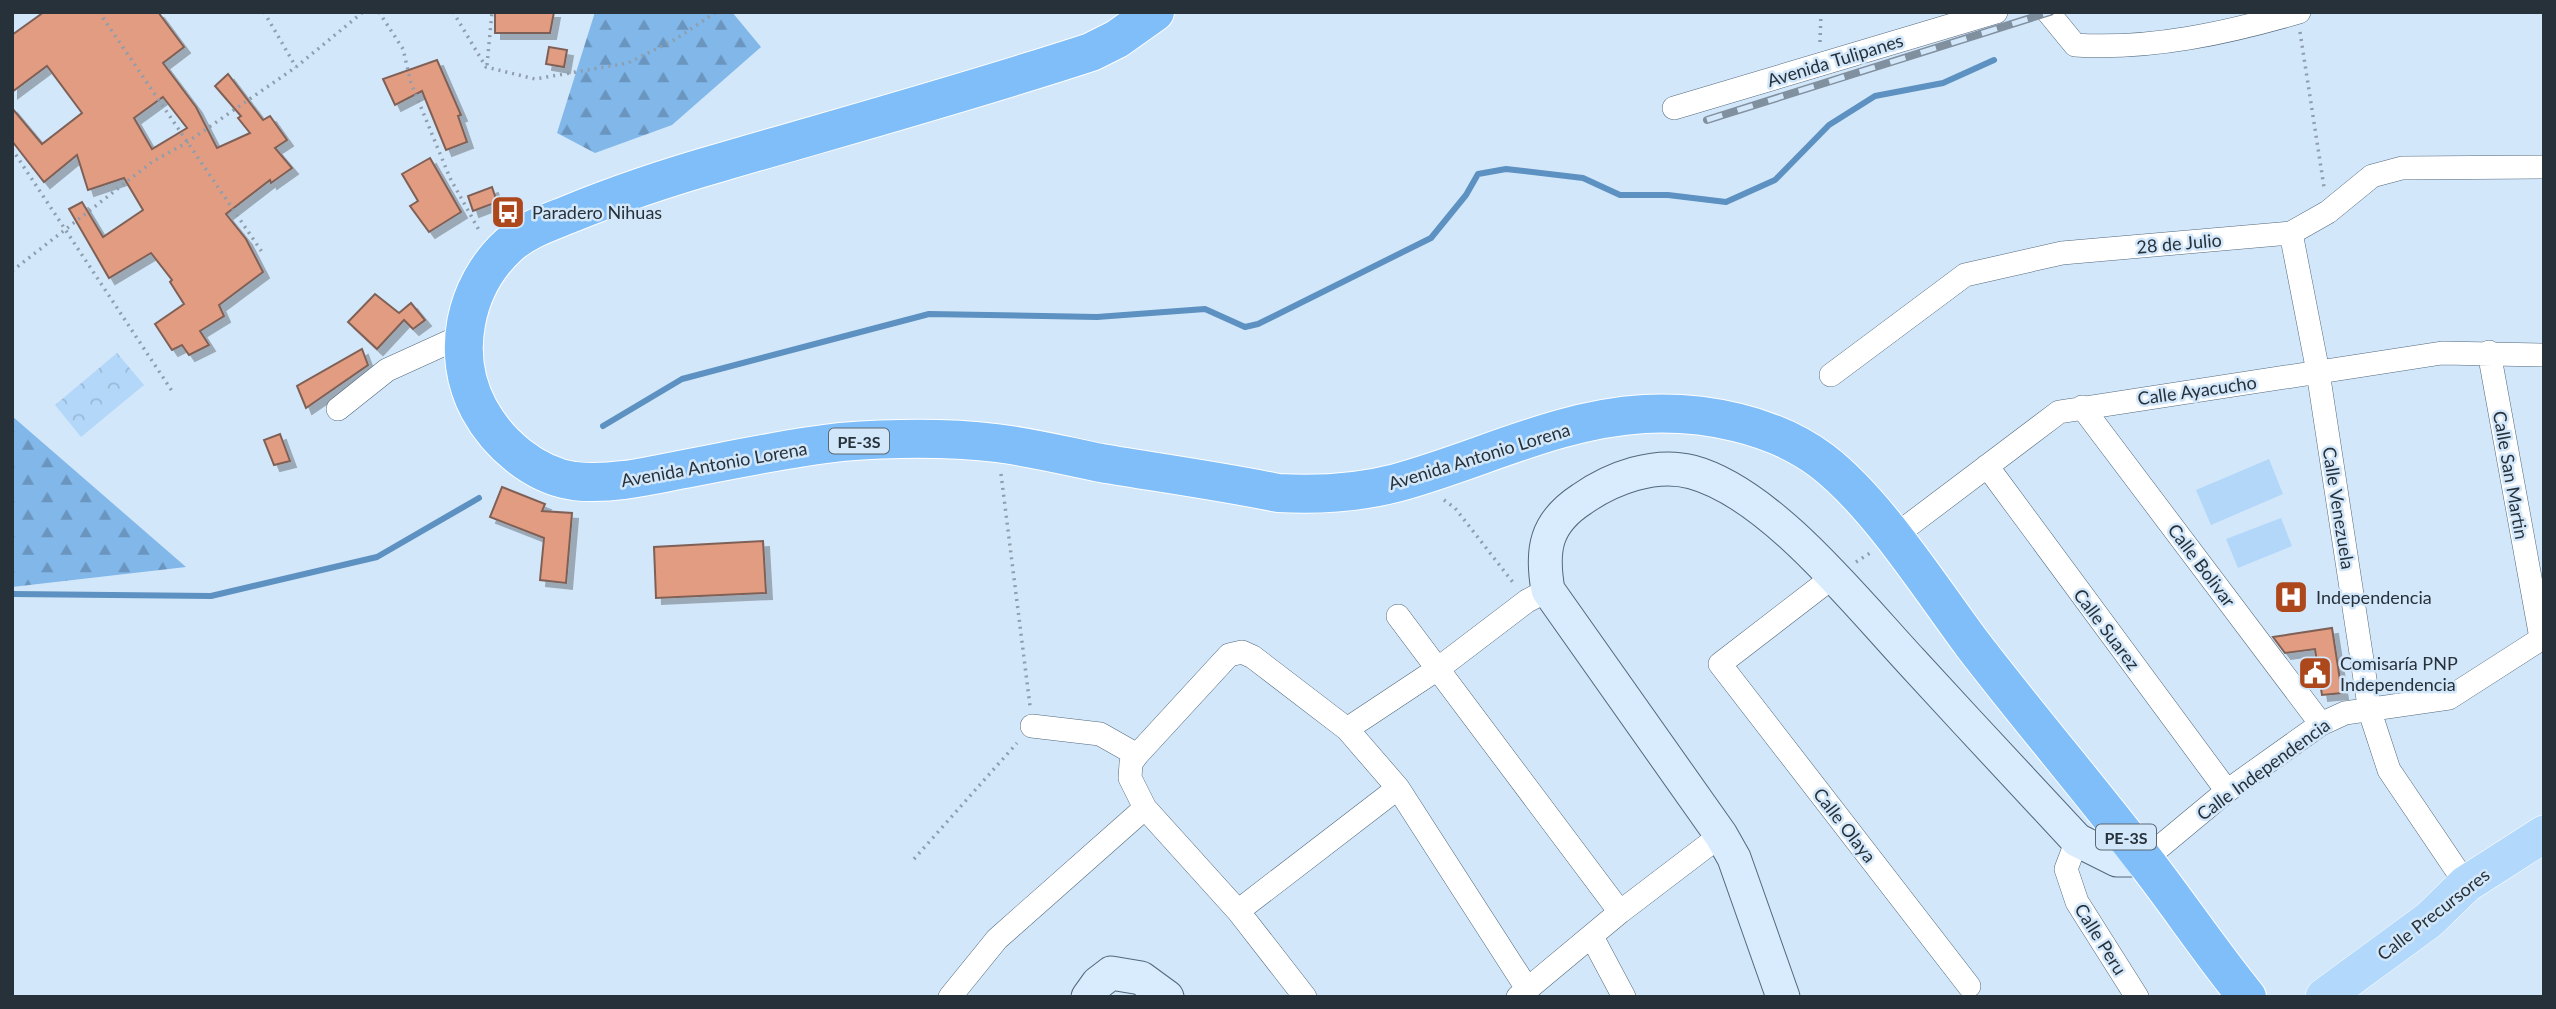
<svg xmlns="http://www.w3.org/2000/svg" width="2556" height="1009" font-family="Lato,sans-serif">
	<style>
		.forest { fill: url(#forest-firs) }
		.park { fill: url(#park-crowns) }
		.garden { fill: #b3d7f9 }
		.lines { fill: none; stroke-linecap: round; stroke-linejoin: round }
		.stream { stroke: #5c91c1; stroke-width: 6 }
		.building { fill: #e29c82; stroke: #7f6156; stroke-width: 2; fill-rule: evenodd; filter: url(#shadow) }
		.street-casing { stroke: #52687c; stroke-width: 24 }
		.secondary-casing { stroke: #52687c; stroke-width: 35 }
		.primary-casing { stroke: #fff; stroke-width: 38 }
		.highway-casing { stroke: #fff; stroke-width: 40 }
		.path { stroke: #8e9ead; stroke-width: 3.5; stroke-dasharray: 2 5; stroke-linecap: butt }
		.street { stroke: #fff; stroke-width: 23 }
		.secondary { stroke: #d9ecfd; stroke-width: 33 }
		.primary { stroke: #b2d8fb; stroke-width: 37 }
		.highway { stroke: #7fbef8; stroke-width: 38 }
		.rail-casing { stroke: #81909f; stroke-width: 8 }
		.rail { stroke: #d3e7fa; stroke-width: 5; stroke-dasharray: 16; stroke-linecap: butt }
		.labels { text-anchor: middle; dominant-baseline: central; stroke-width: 5; stroke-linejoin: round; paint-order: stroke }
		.shield { fill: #d3e7fa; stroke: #5b6874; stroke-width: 2 }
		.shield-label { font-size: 16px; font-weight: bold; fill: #27313a }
		.street-label { font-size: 18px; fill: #27313a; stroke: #d3e7fa }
		.poi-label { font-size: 18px; fill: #27313a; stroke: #d3e7fa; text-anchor: start }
	</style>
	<defs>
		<pattern id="forest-firs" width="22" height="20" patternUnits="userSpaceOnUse" patternTransform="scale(1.75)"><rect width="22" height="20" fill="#81b7e9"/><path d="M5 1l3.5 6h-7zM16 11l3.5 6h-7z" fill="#6a95be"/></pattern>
		<pattern id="park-crowns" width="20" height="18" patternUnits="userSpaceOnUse" patternTransform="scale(1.75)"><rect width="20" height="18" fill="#b3d7f9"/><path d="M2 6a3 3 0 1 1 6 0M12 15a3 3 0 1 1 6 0" fill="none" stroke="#9ab9d6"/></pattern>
		<filter id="shadow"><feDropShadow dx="6" dy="6" stdDeviation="0" flood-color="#0004"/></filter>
	</defs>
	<rect width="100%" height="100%" fill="#d3e7fa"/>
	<path class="forest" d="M595,12h137l29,35 -89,78 -77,28 -38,-20z
		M12,416l174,151 -174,20z"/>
	<path class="park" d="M117,353l27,32 -63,52 -26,-32z"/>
	<path class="garden" d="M2269,459l14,35 -72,31 -15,-35z
		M2281,518l11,28 -54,22 -12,-29z"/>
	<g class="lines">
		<path class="stream" d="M603,426l79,-47 247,-65 168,3 108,-8 40,18 13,-3 173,-86 35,-43 12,-21 28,-5 77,9 37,17h48l58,7 49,-22 54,-55 46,-29 68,-13 51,-23
			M12,594l199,2 166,-39 102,-59"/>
	</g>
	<path class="building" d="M44,12h114l26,35 -21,16 33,44 21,41 33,-15 -12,-15 3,-2 -26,-30 13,-12 35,46 7,-4 17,24 -12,8 17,20 -21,15 -1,-3 -44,34 20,25 17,33 -44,33 5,11 -24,15 9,14 -20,10 -7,-10 -10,5 -17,-26 29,-20 -14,-22 2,-2 -21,-27 -42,25 -40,-69 13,-7 21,35 40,-27 -19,-32 -36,12 -11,-35 -33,27 -32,-41v-33l30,36 40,-31 -35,-47 -35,26v-57zM163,97l24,31 -35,21 -18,-31z
		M495,12h59l-4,21h-55z
		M549,47l18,3 -3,17 -18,-3z
		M437,60l24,55 -3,1 9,26 -21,8 -24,-59 -27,14 -12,-26z
		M430,158l31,54 -32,20 -19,-26 8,-5 -16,-27z
		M492,187l5,15 -24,9 -5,-15z
		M375,294l24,19 12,-10 14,17 -12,9 -9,-9 -27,29 -29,-27z
		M362,349l6,16 -62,43 -9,-22z
		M280,434l10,27 -16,4 -10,-25z
		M502,487l43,17 -3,7 30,2 -6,70 -26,-3 4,-42 -54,-21z
		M763,541l3,52 -110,5 -2,-51z
		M2332,628l10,65 -20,2 -7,-46 -30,4 -12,-16z"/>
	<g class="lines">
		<g class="street-casing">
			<path id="street" d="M2048,12l27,33c75,5 152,-12 224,-33
				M1674,108l322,-96
				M2291,233l27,139 52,340 19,58 77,114
				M2489,352l52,286
				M1831,375l134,-100 97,-22 229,-20 37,-21 44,-36 30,-8 142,-1
				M2082,407l239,317
				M338,409l49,-39 77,-35
				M1987,466l240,325
				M1892,538l167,-126 383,-59 102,2
				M1833,577l-113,87 249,322
				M1398,616l222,296
				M1032,726l68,8 37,21
				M1347,729l92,-61 88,-67 21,-11
				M2077,840l-11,29 11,33 60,95
				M2144,860l83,-69 94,-67 24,-11 104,-15 95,-61
				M1238,911l160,-123
				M1592,937l32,60
				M950,997l47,-58 148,-131
				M1305,997l-67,-86 -93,-103 -15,-30 1,-15 6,-8 92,-100 13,-3 11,5 94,72 51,59 130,202
				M1518,997l102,-85 101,-77"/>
		</g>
		<g class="secondary-casing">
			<path id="secondary" d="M1088,997l10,-14 13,-10 30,5 26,19
				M1783,997l-49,-139 -13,-23 -173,-245c-7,-40 -3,-67 34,-91 30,-21 73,-37 110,-27 78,21 164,130 219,189 55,60 110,119 166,179l40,20h27"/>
		</g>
		<g class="primary-casing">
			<path id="primary" d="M2324,997l105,-77 37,-36 78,-50"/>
		</g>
		<g class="highway-casing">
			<path id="highway" d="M1155,12l-38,27 -26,13c-122,40 -246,74 -369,110 -53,15 -104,32 -155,53 -20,8 -41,15 -58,30 -45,41 -59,110 -30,164 19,35 55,66 95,72 35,4 71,-4 105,-11 54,-10 107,-22 162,-28 51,-4 104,-5 155,1 35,4 70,13 105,20 59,10 118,18 177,30 39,2 80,0 118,-10 82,-22 161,-64 248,-69 60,-3 129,10 178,47 55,42 109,128 151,184 56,73 116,143 172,216 35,45 66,92 102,136"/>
		</g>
		<path class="path" d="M99,12l163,240
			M264,12l32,55
			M379,12l24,37 8,34 39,95 30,54
			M453,12l33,55 49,12 93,-16 48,-24 40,-27
			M2300,32l24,155
			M1820,42l1,-30
			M487,65l5,-53
			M12,149l160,242
			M12,271l140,-109 34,-19 110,-76 67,-55
			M1001,474l29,232
			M1444,500l11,8 60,77
			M1856,562l14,-9
			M914,859l103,-116"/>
		<use href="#street" class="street"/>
		<use href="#secondary" class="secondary"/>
		<use href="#primary" class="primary"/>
		<use href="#highway" class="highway"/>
		<g class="rail-casing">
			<path id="rail" d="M1707,120l343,-108"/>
		</g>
		<use href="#rail" class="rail"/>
	</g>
	<defs>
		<g id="bus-square" transform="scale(1.75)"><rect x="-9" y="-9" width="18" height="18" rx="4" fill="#ad471c" stroke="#d3e7fa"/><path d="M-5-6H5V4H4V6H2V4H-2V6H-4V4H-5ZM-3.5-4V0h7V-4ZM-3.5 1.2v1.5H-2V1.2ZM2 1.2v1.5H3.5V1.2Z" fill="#fff"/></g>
		<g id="hospital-square" transform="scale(1.75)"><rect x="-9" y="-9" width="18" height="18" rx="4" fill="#ad471c" stroke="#d3e7fa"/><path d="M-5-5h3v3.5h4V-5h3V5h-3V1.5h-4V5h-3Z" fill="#fff"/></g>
		<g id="civic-square" transform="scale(1.75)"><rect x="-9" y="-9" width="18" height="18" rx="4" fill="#ad471c" stroke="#d3e7fa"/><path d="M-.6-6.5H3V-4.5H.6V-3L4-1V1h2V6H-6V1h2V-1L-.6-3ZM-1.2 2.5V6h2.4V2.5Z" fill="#fff"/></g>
	</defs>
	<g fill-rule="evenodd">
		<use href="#bus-square" x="508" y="212"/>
		<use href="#hospital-square" x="2291" y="597"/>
		<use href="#civic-square" x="2315" y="673"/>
	</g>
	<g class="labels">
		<g class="shield">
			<rect x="829" y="428.5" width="60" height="25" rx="5"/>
			<rect x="2096" y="824.5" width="60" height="25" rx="5"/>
		</g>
		<g class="shield-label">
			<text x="859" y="441">PE-3S</text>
			<text x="2126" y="837">PE-3S</text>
		</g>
		<g class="street-label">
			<text transform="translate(1835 60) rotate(-17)">Avenida Tulipanes</text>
			<text transform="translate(2179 243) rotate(-5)">28 de Julio</text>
			<text transform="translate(2197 390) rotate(-8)">Calle Ayacucho</text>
			<text transform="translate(1479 456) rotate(-17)">Avenida Antonio Lorena</text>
			<text transform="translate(714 464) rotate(-10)">Avenida Antonio Lorena</text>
			<text transform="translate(2511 475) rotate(80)">Calle San Martin</text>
			<text transform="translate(2339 508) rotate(81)">Calle Venezuela</text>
			<text transform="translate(2202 565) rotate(53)">Calle Bolivar</text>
			<text transform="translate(2107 629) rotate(53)">Calle Suarez</text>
			<text transform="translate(2263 769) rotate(-36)">Calle Independencia</text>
			<text transform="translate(1845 825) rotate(52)">Calle Olaya</text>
			<text transform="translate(2433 914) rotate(-38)">Calle Precursores</text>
			<text transform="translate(2101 939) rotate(58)">Calle Peru</text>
		</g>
		<g class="poi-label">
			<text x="532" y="212">Paradero Nihuas</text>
			<text x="2316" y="597">Independencia</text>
			<text x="2340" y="663">Comisaría PNP<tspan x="2340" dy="21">Independencia</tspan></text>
		</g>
	</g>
	<rect width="2556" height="1009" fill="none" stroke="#27313a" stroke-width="28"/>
</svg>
